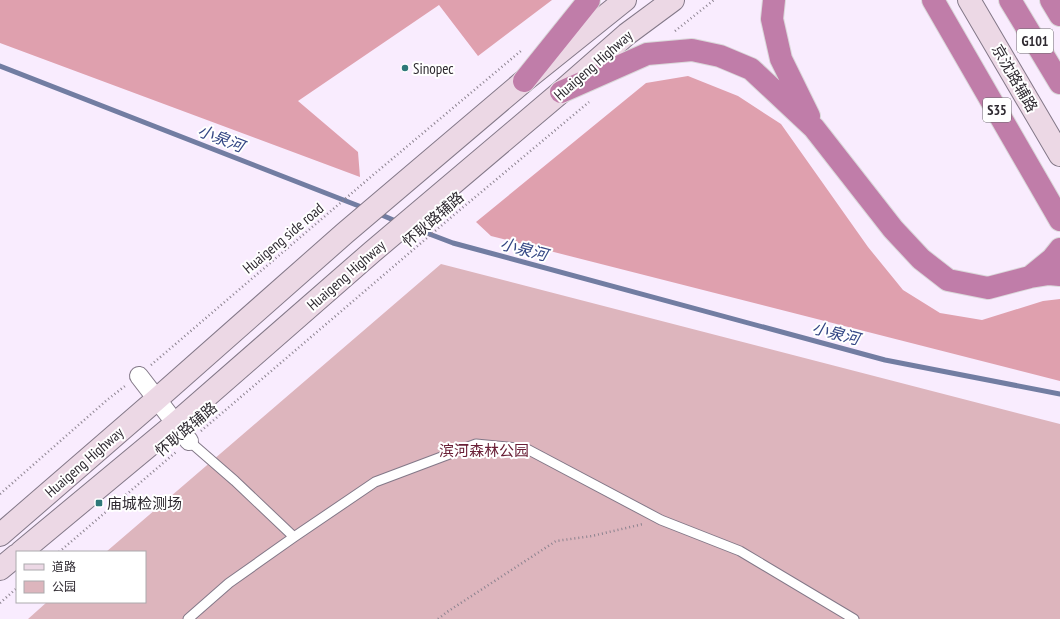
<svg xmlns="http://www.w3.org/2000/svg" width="1060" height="619" font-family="'PT Sans Narrow','Noto Sans SC',sans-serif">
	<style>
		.green { fill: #ddb5bd }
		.forest { fill: #dfa0ae }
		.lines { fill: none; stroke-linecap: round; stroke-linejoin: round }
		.stream { stroke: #727da2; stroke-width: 5 }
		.lane-casing { stroke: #837888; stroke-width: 11 }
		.street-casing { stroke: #837888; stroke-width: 20 }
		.secondary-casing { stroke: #837888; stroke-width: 24 }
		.highway-casing { stroke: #dad9da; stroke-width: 24 }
		.path { stroke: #8b828e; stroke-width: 2.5; stroke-dasharray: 1 3; stroke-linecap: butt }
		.lane { stroke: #fff; stroke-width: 9 }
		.street { stroke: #fff; stroke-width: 18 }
		.secondary { stroke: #ecd8e5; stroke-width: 22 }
		.highway { stroke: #c07da9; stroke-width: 22 }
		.poi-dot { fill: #2e7879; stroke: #fff; stroke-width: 1.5 }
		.labels { text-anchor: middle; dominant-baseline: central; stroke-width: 4; stroke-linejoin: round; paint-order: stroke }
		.shield { fill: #fff; stroke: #6d6a6f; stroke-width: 1 }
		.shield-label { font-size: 14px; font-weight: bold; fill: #2f2a31 }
		.street-label { font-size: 15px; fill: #2f2a31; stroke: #fff }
		.poi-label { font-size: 15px; fill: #2f2a31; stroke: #fff; text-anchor: start }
		.park-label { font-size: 15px; fill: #6a2037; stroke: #fff }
		.water-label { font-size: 16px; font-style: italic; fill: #344785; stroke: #fff }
	</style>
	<rect width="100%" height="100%" fill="#f9ecfe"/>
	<path class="green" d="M441,264l619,160v195h-1032l19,-17h98v-50h-39z"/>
	<path class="forest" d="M0,0h552l-74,56 -39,-51 -141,96 60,51 2,25 -360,-134z
		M688,76l50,20 43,28 87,123 35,43 37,23 42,7 61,-19 17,-2v82l-569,-145 -15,-14 170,-139z"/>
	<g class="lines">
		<path class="stream" d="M0,66l364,142
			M377,213l21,9
			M411,227l42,16 432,117 175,34"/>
		<g class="lane-casing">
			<path id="lane" d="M189,441l46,40 59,56
				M188,619l41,-36 65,-46 81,-55 101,-38 51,5 134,71 79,31 114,68"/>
		</g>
		<g class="street-casing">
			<path id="street" d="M139,376l50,65"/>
		</g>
		<g class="secondary-casing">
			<path id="secondary" d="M969,0l91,155
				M0,535l157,-136 188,-166 179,-152 101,-81
				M21,552l154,-128 197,-172 189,-160 66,-58 46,-34
				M0,569l17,-14"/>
		</g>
		<g class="highway-casing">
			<path id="highway" d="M774,0l-2,19 9,40 28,57
				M933,0l127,220
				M1010,0l50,83
				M1051,0l9,15
				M524,81l65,-81
				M561,92l86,-38 45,-4 28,6 31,13 63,59 79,101 28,30 27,21 40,8 42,-11 19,-3 11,1
				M1030,277l22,-18 8,-10"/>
		</g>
		<path class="path" d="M675,31l39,-31
			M151,365l222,-190 149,-125
			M201,431l254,-217 134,-112
			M0,494l107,-94 18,-14
			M59,552l117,-100
			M0,603l17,-15
			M438,619l9,-7 109,-71 36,-5 51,-12"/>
		<use href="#lane" class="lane"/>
		<use href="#street" class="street"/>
		<use href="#secondary" class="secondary"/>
		<use href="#highway" class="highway"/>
	</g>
	<g class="poi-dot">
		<circle cx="405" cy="68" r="4"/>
		<rect x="95" y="499" width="8" height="8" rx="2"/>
	</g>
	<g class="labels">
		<g class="shield">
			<rect x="1017" y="29" width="36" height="24" rx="3"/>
			<rect x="983" y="98" width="28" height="24" rx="3"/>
		</g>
		<g class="shield-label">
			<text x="1035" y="41">G101</text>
			<text x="997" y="110">S35</text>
		</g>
		<g class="street-label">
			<text transform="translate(593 65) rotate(-41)">Huaigeng Highway</text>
			<text transform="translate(1015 78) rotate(60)">京沈路辅路</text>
			<text transform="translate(433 219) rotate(-41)">怀耿路辅路</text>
			<text transform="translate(283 238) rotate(-40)">Huaigeng side road</text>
			<text transform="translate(346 275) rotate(-41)">Huaigeng Highway</text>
			<text transform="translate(186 429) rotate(-40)">怀耿路辅路</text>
			<text transform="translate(84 462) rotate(-41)">Huaigeng Highway</text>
		</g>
		<g class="poi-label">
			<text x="413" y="68">Sinopec</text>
			<text x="107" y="503">庙城检测场</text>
		</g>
		<g class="park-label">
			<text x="484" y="450">滨河森林公园</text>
		</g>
		<g class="water-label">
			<text transform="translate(221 138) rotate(21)">小泉河</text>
			<text transform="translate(524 249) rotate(15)">小泉河</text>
			<text transform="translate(836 333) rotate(15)">小泉河</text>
		</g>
	</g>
	<rect x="16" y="551" width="130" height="52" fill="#ffffff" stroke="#acaaad"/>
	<rect x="24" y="564" width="20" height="6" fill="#ecd8e5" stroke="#acaaad"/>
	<text x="52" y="571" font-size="12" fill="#2f2a31">道路</text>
	<rect x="24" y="581" width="20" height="12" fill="#ddb5bd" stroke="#acaaad"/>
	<text x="52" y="591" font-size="12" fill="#2f2a31">公园</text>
</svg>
